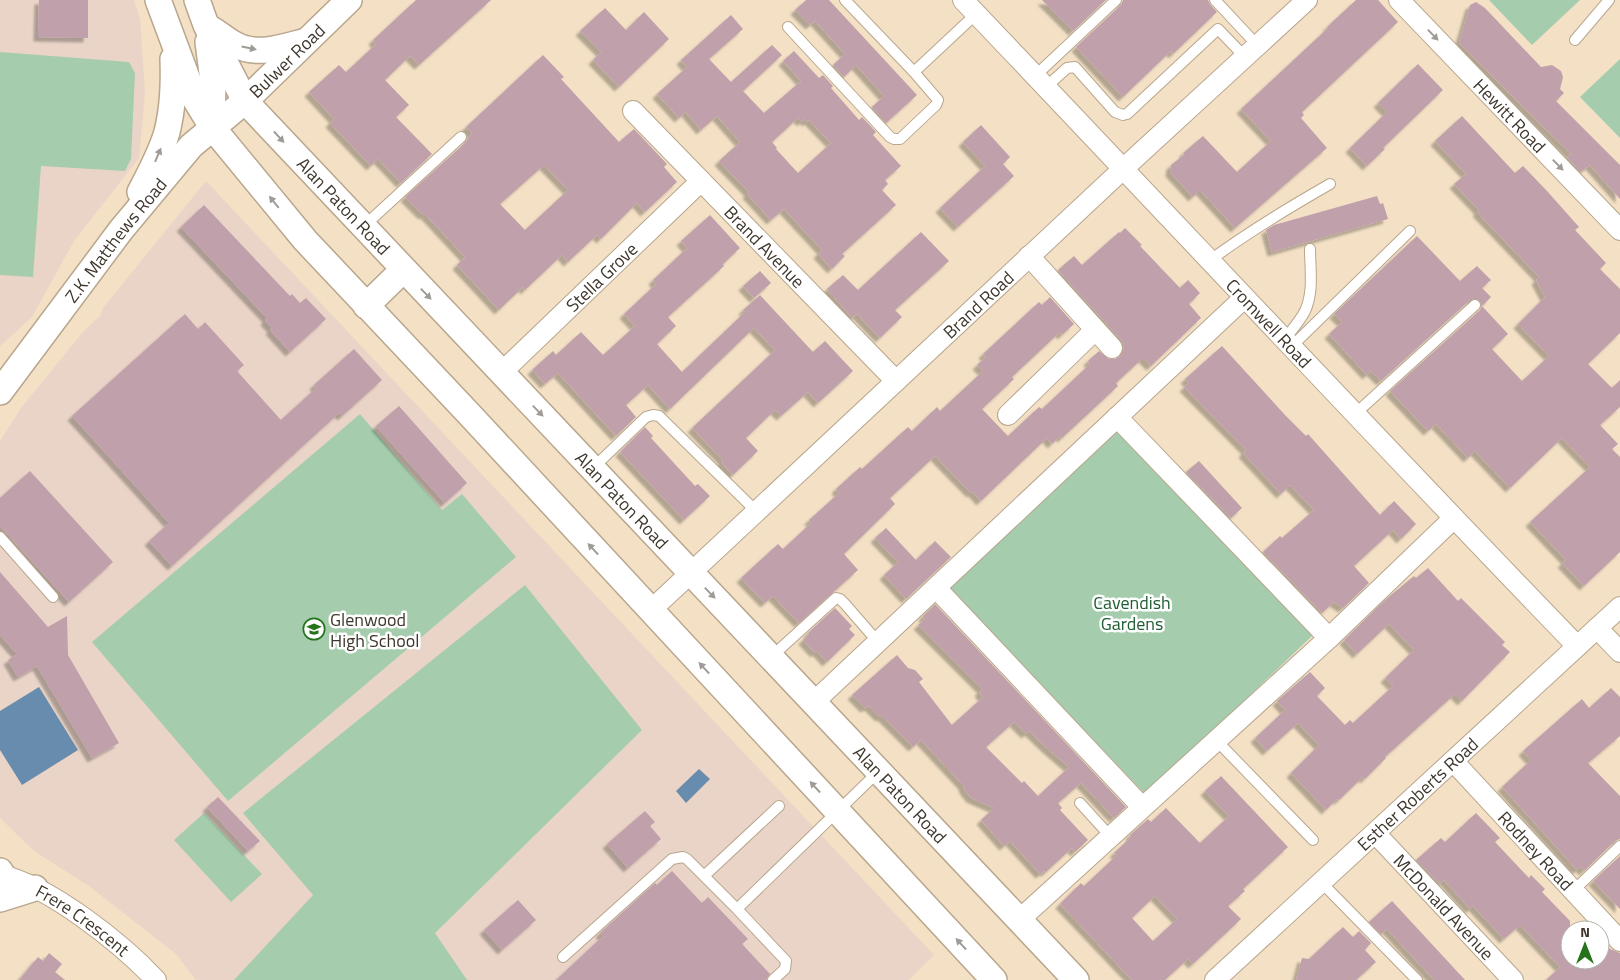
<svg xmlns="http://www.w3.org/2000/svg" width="1620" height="980" font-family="'Titillium Web',sans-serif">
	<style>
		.commercial { fill: #ead4c7 }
		.green { fill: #a5cdad }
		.water { fill: #688cad }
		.building { fill: #c0a0ab; fill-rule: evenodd; filter: url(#shadow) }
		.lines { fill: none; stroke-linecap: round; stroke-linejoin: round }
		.service-casing { stroke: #b8a68d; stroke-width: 12 }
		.minor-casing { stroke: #b8a68d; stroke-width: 22 }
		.tertiary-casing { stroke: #b8a68d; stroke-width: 28 }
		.service { stroke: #fff; stroke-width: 10 }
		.minor { stroke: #fff; stroke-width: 20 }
		.tertiary { stroke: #fff; stroke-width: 25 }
		.oneway { fill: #9f9b96 }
		.labels { text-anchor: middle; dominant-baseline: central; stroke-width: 5; stroke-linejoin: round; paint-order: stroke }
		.street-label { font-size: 18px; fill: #3f372d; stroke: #fff }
		.park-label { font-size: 18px; fill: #1f5d33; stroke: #fff }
		.poi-label { font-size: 18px; fill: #3f372d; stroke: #fff; text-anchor: start }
	</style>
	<defs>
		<filter id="shadow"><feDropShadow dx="-4.5" dy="4.5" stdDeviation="1" flood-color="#0004"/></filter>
	</defs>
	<rect width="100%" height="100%" fill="#f3e0c5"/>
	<path class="commercial" d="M0,0h134l6,18 5,75 -6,65 -65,83 -42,76 -32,29z
		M206,181l728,774 -25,25h-713l-20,-26 -87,-68 -55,-35 -34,-33v-377l21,-33 62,-76 17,-16 3,-8z"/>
	<path class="green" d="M1489,0h91l-48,45z
		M0,52l129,10 6,11 -4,86 -6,12 -84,-5 -8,111 -33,-2z
		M1620,59v79l-40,-41z
		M360,414l82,96 20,-16 54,63 -288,244 -136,-159z
		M1115,427l199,207 -168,161 -199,-208z
		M525,585l117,145 -207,203 32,47h-233l79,-85 -70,-82z
		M204,813l58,61 -31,28 -57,-62z"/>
	<path class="water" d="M39,687l39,63 -56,35 -22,-35v-39z
		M699,769l11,10 -24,24 -10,-12z"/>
	<path class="building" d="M39,0h49v38l-50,-1z
		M416,0h75l-72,65 -9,-9 -25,24 24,25 -13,12 36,37 -31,29 -23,-24 -7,7 -41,-43 4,-4 -25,-27 30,-27 7,7 30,-28 -3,-4z
		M806,0h23l88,95 -31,28 -14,-16 12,-11 -28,-31 -12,12 -11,-12 12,-11 -30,-33 -5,4 -15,-15z
		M1042,0h64l-33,31z
		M1123,0h85l2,4 7,8 -44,42 -2,-3 -48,46 -47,-50 45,-42z
		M1356,0h22l20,22 -96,90 2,3 -3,3 26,30 -92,80 -35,-38 -7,7 -23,-25 1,-7 14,-11 -2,-1 20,-17 34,36 34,-31 -30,-32 87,-81 -1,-1z
		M1476,2l9,6 56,59 11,-2 9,6 2,6 -3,12 4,4 -8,8 64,64v34l-30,-34 -9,7 -14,-15 4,-3 -112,-111 11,-38z
		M605,8l21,22 18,-18 25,27 -50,48 -26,-27 8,-8 -21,-21z
		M731,15l12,14 -34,30 22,23 41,-37 10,10 -39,36 21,22 37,-32 -18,-20 11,-10 25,27 4,-3 10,11 -2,2 28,32 3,-3 14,15 -3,3 28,31 -16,14 3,4 -6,6 14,15 -54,49 3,2 -13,13 -14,-15 4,-4 -38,-41 -13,11 -24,-26 2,-2 -30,-31 21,-19 -23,-26 -16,14 -15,-18 -7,6 -22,-24 30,-27 -6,-7zM798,118l4,4 2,-3 3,3 2,-2 22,23 -33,30 -22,-24 1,-1 -5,-6z
		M543,55l21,22 -3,2 58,63 15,-13 33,35 -3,3 13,15 -32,30 -8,-9 -36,36 -4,-4 -29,27 -6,-7 -37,35 -2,-3 -24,23 -42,-45 8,-8 -40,-43 -2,1 -18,-18 61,-55 6,-9 -6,-6zM544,165l24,25 -43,40 -25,-26z
		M1418,64l25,26 -60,58 2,1 -18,17 -17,-18 37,-36 -9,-9z
		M1462,116l53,57 8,-7 24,25 32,36 -4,3 31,33 -6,6 20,20v44l-32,31 24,24 8,-8v27l-20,18 18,19 -6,5 8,8v95l-36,34 -22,-23 4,-3 -36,-38 60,-55 -28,-29 -52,50 -35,-37 -7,7 -32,-34 -8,7 -38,-40 90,-81 2,-4 26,28 -16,15 30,32 27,-25 -31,-32 27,-27 -9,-17 3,-3 -62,-65 2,-2 -25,-26 12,-10 -31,-33z
		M981,125l29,32 -7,7 11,12 -56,51 -18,-19 45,-42 -22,-24z
		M1377,196l3,8 3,-1 5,16 -116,33 -6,-22 8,-5z
		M204,205l86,91 2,-2 8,9 6,-5 20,21 -36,33 -20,-22 2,-2 -7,-7 2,-3 -86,-91z
		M710,215l30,33 -17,16 1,2 -56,51 8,9 -19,18 25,28 63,-60 -2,-2 17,-15 53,57 12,-11 28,30 -35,32 -10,-11 -27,24 -6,-6 -29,28 12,13 -25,24 -12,-13 2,-2 -31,-32 83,-78 -21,-22 -84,81 -22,-24 -22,20 10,12 -20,19 -58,-63 -13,11 -13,-14 21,-19 3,4 25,-23 22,23 32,-29 -11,-12 32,-30 -3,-4 34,-32 -6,-7z
		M1125,228l17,17 -2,1 40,42 8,-8 12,13 -11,11 12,14 -50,48 -8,-8 -27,25 2,3 -56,52 -2,-2 -8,8 -5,-6 -66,63 -8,-9 -2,1 -36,-37 -45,42 5,6 -51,50 14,16 -59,53 -26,-27 -8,7 -24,-25 37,-34 5,5 28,-26 -2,-3 30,-27 -3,-4 24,-22 2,2 46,-42 4,4 25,-24 3,4 43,-40 -6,-6 9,-8 -3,-3 56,-52 3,3 8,-8 24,27 -12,11 -2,-3 -48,45 2,2 -32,30 26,27 31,-29 3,2 48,-45 -2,-3 11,-10 10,8h6l5,-3 3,-5 1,-5 -3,-6 -63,-70 16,-14 8,9 37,-33 1,1z
		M921,232l28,29 -54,49 7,7 -22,21 -23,-24 -5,4 -25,-29 16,-14 15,15z
		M1417,236l43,45 17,-15 14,14 -9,8 9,9 -9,9 -2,-5 -2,-2 -8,1 -89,81 -10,-10 -4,4 -38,-41 13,-12 -8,-8z
		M760,271l11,12 -17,15 -11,-12z
		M185,314l13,15 7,-7 39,43 -7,6 44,49 35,-32 -2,-3 40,-36 28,31 -40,36 -3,-3 -167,153 -23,-25 20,-18 -97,-107z
		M1222,346l63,69 21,21 2,-2 72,81 14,-14 22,23 -15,15 -8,-9 -39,36 15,17 -26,25 -9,-6 -12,11 -59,-61 17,-16 2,2 32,-28 -24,-25 -9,9 -38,-41 3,-3 -62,-63 5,-4 -4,-4z
		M399,406l68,77 -22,20 -69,-77z
		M645,427l8,9 -2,2 44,48 3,-2 12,12 -26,24 -64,-68z
		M1199,461l43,47 -11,10 -45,-46z
		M30,471l83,91 -44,40 -69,-76v-28z
		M886,528l30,32 19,-19 16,16 -45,42 -22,-24 14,-13 -23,-24z
		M1428,568l30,33 3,-3 44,44 -3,3 8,7 -48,49 -7,-7 -70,63 1,1 -21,21 -2,-2 -24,23 -2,-1 -11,11 -35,-37 28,-28 -21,-22 -31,28 -12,-13 30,-28 -8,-9 33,-29 15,16 -8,8 28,29 5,-5 3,3 40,-37 -8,-8 29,-28 -25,-26 -32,30 -13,-14 41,-40 29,-24 2,2z
		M0,572l48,55 19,-11 1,39 51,88 -27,15 -55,-92 -19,11 -10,-17 9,-6 -17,-19z
		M935,604l191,203 -12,11 -33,-35 -23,20 4,5 -2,2 28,30 -13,12 -3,-4 -26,24 -2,-1 -4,3 -30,-33 -6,5 -23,-26 13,-12 -23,-10 -7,-9 -1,-4 -42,-45 -8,7 -31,-31 -2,1 -11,-11 -4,2 -13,-13 45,-40 11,13 7,2 8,9 -4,3 33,43 31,-28 -4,-5 3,-3 -64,-64 7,-6 -2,-3zM1014,722l12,12 3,-3 19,18 21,18 -31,29 -14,-15 -2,2 -36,-36z
		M835,608l17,18 -3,3 6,6 -28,27 -10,-11 -2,2 -12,-13 6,-6 -1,-1z
		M1611,688l9,9v39l-32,27 32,33v43l-5,2 -31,30 -4,-4 -3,3 -75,-83 29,-27 -8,-9 25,-22 34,-30 7,9z
		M1221,776l67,71 -45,42 2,2 -17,15 13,13 -48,45 -5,-5 -23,21h-33l-72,-76 21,-21 3,3 33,-31 -3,-2 17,-16 -1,-2 18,-16 3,3 15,-14 34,35 29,-27 -24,-25zM1155,896l22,23 -24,22 -21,-23z
		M218,797l42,44 -12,10 -41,-44z
		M645,811l10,11 -5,4 11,13 -33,29 -21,-24z
		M1476,813l24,25 -5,4 34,36 2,-3 14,14 -3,3 28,29v39h30v-22l10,11 10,4v27h-74l14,-13 -40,-42 -16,14 -31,-33 -3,3 -26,-29 -4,4 -24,-24 25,-22 4,4z
		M1620,856v53l-27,-28z
		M672,871l30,32 6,-6 40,42 -6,5 28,30 -4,6h-210l47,-44 -3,-3 55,-50 2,2z
		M518,900l18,20 -34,30 -18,-20z
		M1392,901l73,79h-31l-47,-51 -6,5 -12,-12z
		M1343,927l10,10 6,-6 12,12 -6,7 11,12 -20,18h-60l6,-22 7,1z
		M49,953l13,11 -7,8 10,8h-46l19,-23 5,4z"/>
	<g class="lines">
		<g class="service-casing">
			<path id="service" d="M1215,0l43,46
				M788,27l102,110 4,2h6l36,-34 2,-5 -24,-28 -69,-72
				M1575,40l34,-40
				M914,72l62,-58
				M1035,76l81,-76
				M1046,87l21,-19 8,-1 40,45 8,3 4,-1 91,-85 27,28
				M364,226l97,-89
				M1209,261c39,-29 79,-53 121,-77
				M1284,340c7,-9 16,-19 21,-29 9,-19 5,-42 5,-62
				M1291,347l119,-116
				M1355,414l120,-109
				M593,468l53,-51 7,-2 6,1 97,95
				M0,537l53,60
				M771,657l65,-59 4,1 5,5 33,38
				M1216,740l97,100
				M1080,803l30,33
				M704,876l75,-70
				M1321,882l96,98
				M1573,891l47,-45
				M737,909l141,-137
				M563,957l109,-98 11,-2 4,2 50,50 49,52 -1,8 -12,11"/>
		</g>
		<g class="minor-casing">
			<g id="minor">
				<path id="s1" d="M963,0c205,215 407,432 614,646"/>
				<path id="s2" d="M1399,0l221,230"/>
				<path id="s3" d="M633,111l263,270"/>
				<path d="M1029,256l83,92"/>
				<path id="s4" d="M501,373l200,-192"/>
				<path d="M1008,415l87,-85"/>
				<path d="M1117,417l212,221"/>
				<path d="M936,588l206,219"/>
				<path id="s5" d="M650,611l473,-442 184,-169"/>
				<path d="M1597,628l23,24"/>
				<path d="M814,702l430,-404"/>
				<path id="s6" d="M1453,761l167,180"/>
				<path id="s7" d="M1375,833l138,147"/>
				<path id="s8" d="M0,875c49,10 122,69 156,105"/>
				<path d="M1019,920l310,-282 125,-120"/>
				<path id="s9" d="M1215,980l405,-373"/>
			</g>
		</g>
		<g class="tertiary-casing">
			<g id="tertiary">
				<path d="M158,0l37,99 17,28 93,113 165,175 524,565"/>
				<path id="s10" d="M197,0l9,25 39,76 831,879"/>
				<path d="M208,27c9,5 17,12 26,17 23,13 49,3 72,-3"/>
				<path d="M208,42l5,39 -1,46"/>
				<path d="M140,192c10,-19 21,-39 27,-60 6,-24 7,-48 6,-73"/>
				<path d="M366,306l37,-36"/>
				<path id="s11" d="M0,392l121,-162 70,-84 54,-45 104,-101"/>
				<path d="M0,871l3,5"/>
				<path d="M0,899l35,-11"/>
			</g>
		</g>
		<use href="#service" class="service"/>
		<use href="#minor" class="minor"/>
		<use href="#tertiary" class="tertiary"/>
	</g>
	<defs><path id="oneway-solid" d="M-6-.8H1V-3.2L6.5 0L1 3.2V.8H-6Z" transform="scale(1.25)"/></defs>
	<g class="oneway">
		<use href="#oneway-solid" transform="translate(1433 35) rotate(46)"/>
		<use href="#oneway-solid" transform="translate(249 48) rotate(12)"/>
		<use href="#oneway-solid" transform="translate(279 137) rotate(47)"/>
		<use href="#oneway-solid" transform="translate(158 155) rotate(-67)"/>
		<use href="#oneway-solid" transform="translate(1558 165) rotate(46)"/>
		<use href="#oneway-solid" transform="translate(274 202) rotate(-129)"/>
		<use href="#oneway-solid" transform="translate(426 294) rotate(46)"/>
		<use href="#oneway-solid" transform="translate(538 411) rotate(46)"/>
		<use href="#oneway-solid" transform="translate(593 549) rotate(-133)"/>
		<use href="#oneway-solid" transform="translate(710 593) rotate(46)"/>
		<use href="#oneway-solid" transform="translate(704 668) rotate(-133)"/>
		<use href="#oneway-solid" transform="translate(815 787) rotate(-133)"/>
		<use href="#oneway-solid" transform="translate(961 944) rotate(-133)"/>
	</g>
	<defs>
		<g id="school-ring" transform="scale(1.125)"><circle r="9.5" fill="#fff" stroke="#25741b" stroke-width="1.5"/><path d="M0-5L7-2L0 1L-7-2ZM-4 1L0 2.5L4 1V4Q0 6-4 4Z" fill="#25741b"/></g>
	</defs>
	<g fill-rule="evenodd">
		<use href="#school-ring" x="314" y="629"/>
	</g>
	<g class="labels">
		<g class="street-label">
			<text stroke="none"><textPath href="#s11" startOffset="440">Bulwer Road</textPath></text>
			<text stroke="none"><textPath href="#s2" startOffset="160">Hewitt Road</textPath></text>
			<text stroke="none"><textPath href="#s10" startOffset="256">Alan Paton Road</textPath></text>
			<text stroke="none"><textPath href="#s11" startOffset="191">Z.K. Matthews Road</textPath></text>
			<text stroke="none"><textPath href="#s3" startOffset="189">Brand Avenue</textPath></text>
			<text stroke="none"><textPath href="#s4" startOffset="139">Stella Grove</textPath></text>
			<text stroke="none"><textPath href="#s5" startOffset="449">Brand Road</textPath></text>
			<text stroke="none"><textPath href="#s1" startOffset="445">Cromwell Road</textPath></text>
			<text stroke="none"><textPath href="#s10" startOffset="661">Alan Paton Road</textPath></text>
			<text stroke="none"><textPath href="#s10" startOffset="1066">Alan Paton Road</textPath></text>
			<text stroke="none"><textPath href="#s9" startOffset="275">Esther Roberts Road</textPath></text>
			<text stroke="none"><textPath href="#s6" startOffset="122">Rodney Road</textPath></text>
			<text stroke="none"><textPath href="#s7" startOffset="101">McDonald Avenue</textPath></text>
			<text stroke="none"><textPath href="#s8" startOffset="95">Frere Crescent</textPath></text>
		</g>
		<g class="park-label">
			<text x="1132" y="602">Cavendish<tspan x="1132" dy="21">Gardens</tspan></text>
		</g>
		<g class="poi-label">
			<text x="330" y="619">Glenwood<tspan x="330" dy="21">High School</tspan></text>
		</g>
	</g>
	<g transform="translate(1585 945)"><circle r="24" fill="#ffffff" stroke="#b2afab"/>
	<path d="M0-4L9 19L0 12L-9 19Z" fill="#25741b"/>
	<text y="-8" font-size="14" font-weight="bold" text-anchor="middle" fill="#3f372d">N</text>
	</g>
</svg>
